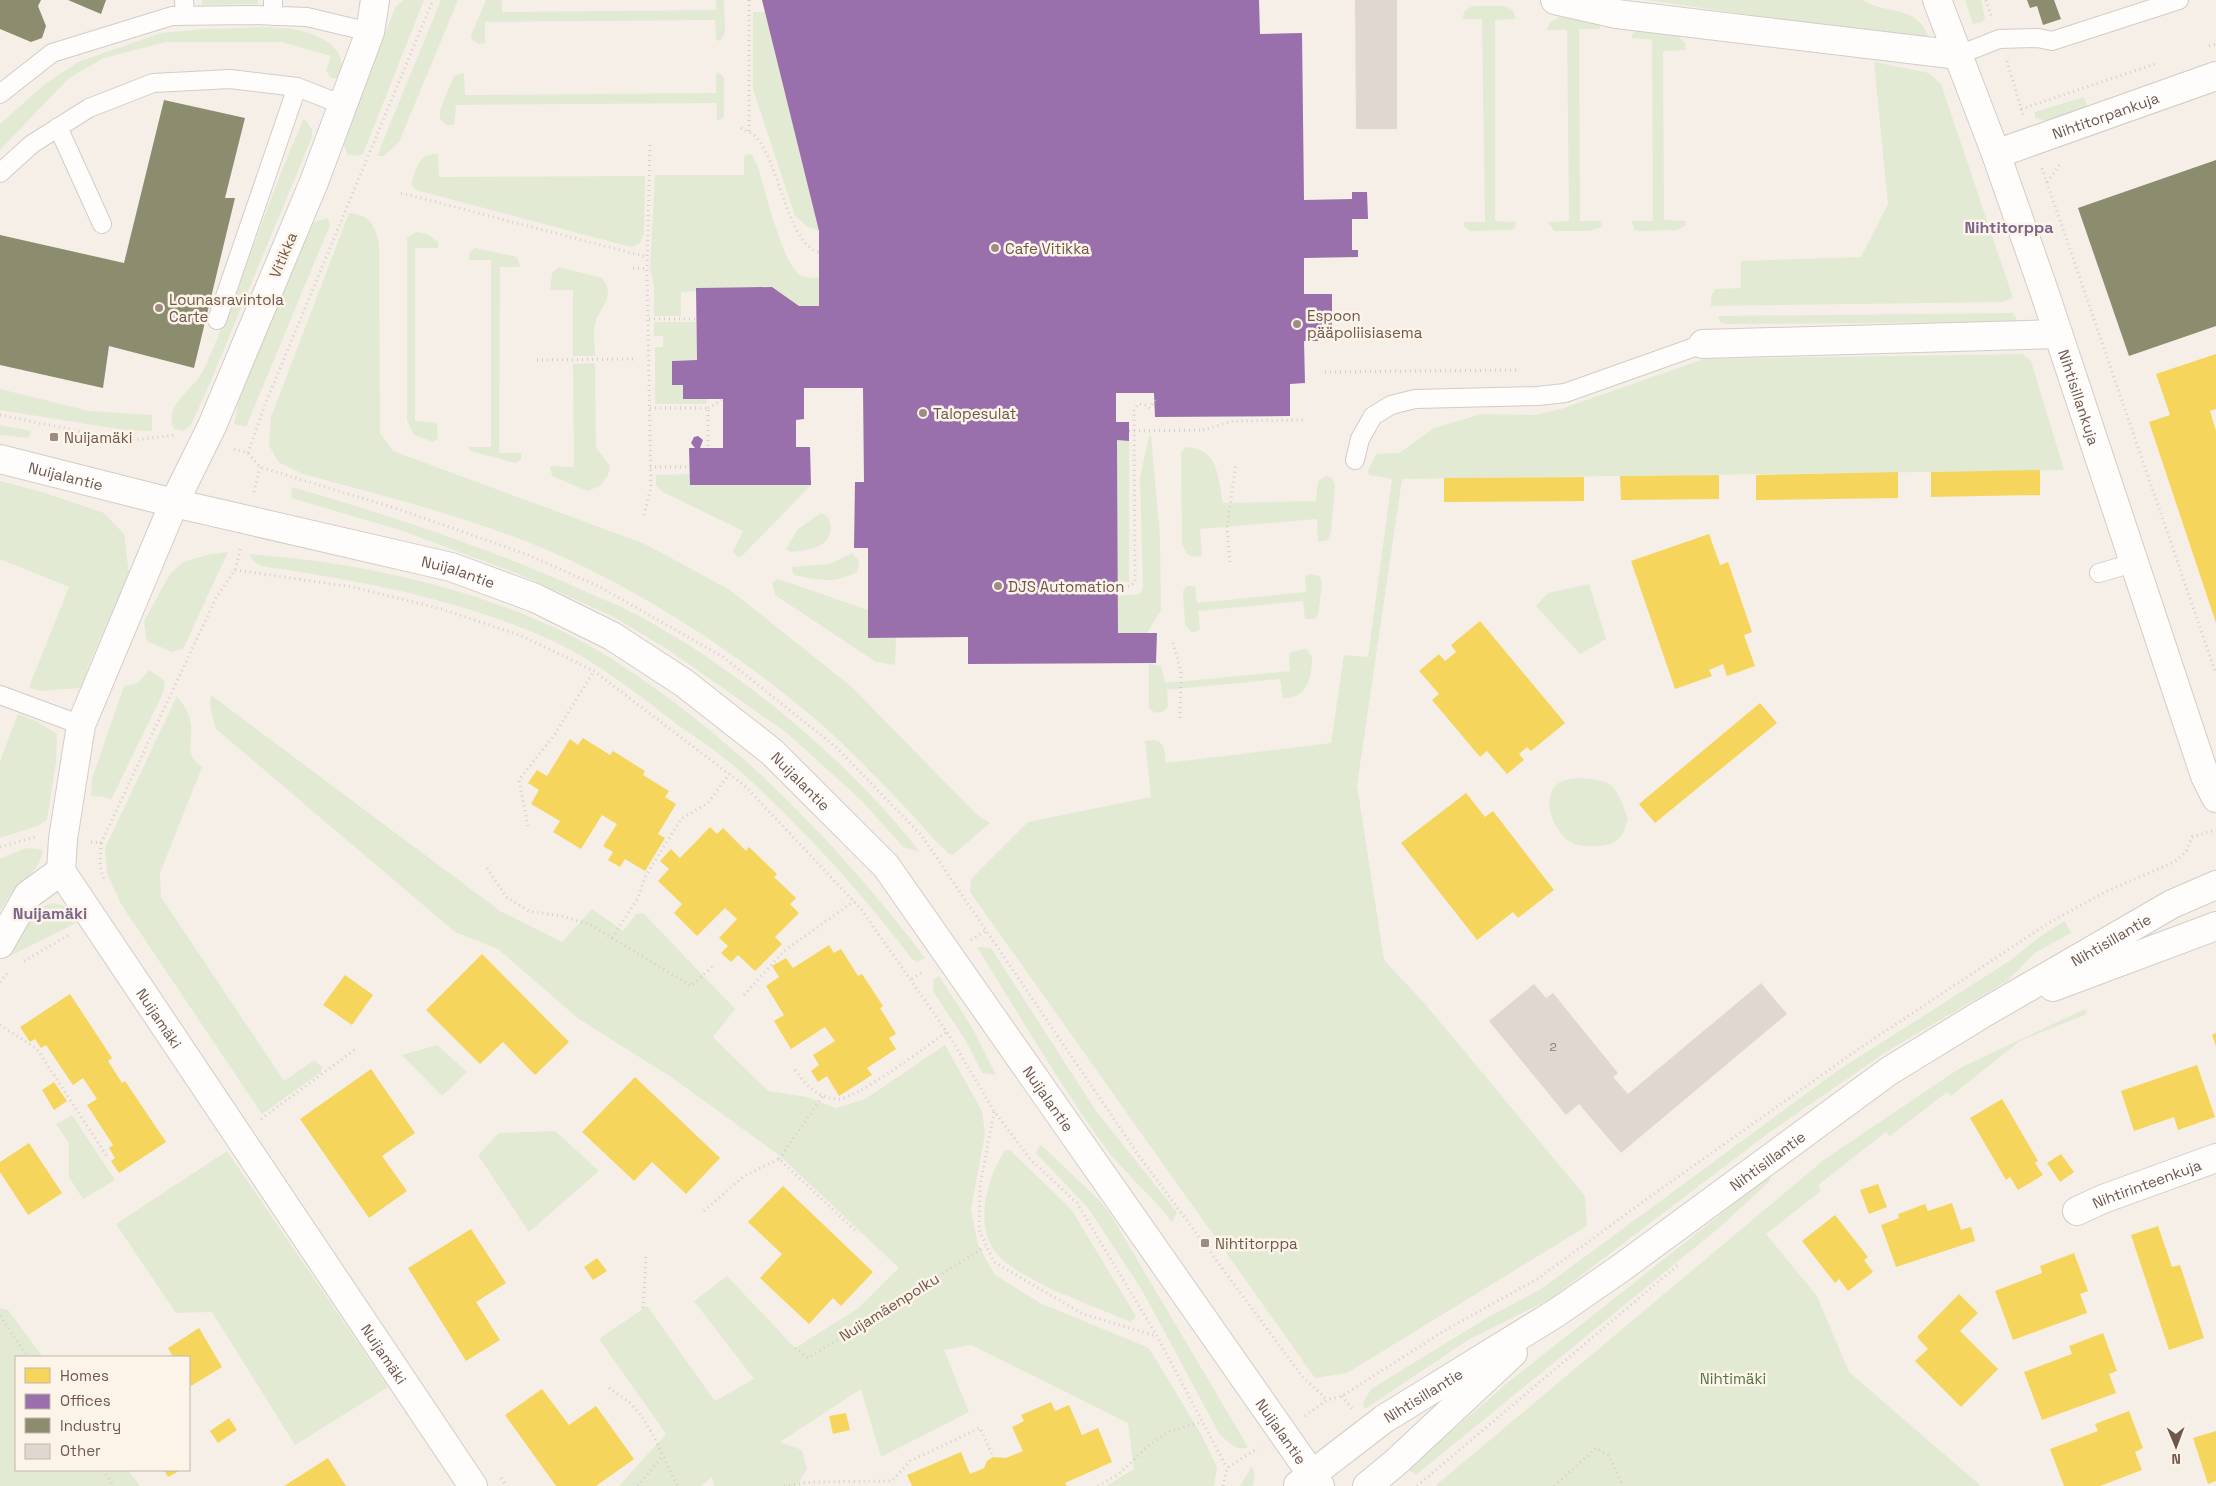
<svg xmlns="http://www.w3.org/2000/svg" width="2216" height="1486" font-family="'Space Grotesk',sans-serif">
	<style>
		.green { fill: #e2ead4 }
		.homes { fill: #f6d55c }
		.offices { fill: #9970ab }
		.industry { fill: #8c8c6e }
		.building { fill: #e1d7d1 }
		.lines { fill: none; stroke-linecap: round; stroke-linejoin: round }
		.lane-casing { stroke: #d3ccc7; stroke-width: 20 }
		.street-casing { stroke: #d3ccc7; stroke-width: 30 }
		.secondary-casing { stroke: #d4ccc5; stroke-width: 30 }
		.path { stroke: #d5cfca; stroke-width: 3; stroke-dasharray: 1 4; stroke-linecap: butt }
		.lane { stroke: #fefdfc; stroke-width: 18 }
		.street { stroke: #fefdfc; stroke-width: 28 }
		.secondary { stroke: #fefdfc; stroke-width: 28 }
		.path-bridge { stroke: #d5cfca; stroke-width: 3; stroke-dasharray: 1 4; stroke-linecap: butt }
		.poi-dot { fill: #9e8c83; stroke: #fdf4e9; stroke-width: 2 }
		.labels { text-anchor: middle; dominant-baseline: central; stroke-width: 5; stroke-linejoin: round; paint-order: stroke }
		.number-label { font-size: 12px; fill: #8d796f }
		.street-label { font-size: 15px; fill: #6f574c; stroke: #fdf4e9 }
		.poi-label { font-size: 15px; fill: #6f574c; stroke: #fdf4e9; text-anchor: start }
		.park-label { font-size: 15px; fill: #557445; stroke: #fdf4e9 }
		.neighbourhood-label { font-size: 16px; font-weight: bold; fill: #7c648c; stroke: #fdf4e9 }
	</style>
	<rect width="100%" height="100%" fill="#f5efe8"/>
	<path class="green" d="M202,0h56v4l-56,1z
		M404,0h20l-61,154 -6,2 -10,-2 -5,-13 54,-135z
		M441,0h17l-59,142 -15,14h-7z
		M486,0h16v12l214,-2v-10h8l1,32 -4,9 -5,-1 -1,-20 -230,2v21l-6,1 -7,-4 -1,-5z
		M1646,0h216c24,15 58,4 68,41z
		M1965,0h16l4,18 -3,4 -9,2z
		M1473,6h31l9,4 3,9 -21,1v201l21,1 -1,6 -4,2 -41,1 -6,-5v-4h21l-3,-203h-20l3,-9z
		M753,12h12l54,219 -13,-5 -11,-10 -42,-127z
		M1560,17l37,5 3,3v4h-21l1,192h21l1,6 -13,4h-35l-6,-9 21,-1 -2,-191h-20l3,-8z
		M203,29c29,0 61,-4 89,0 15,2 44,12 48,28 2,9 3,14 -4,21h-5l-5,-7 5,-15 -49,-14h-116l-62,16 -35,20 -69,72v-26l45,-40 33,-22 83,-29z
		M1640,30l37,5 8,8 1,7 -23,1 1,169 22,1v4l-9,5 -38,1 -4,-1 -4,-9h22l-1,-181 -21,-2 3,-6z
		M1874,62l55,11 12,11 72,214 -10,4 -292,4v-10l4,-7 26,-1v-27l120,-4 27,-53z
		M718,72l6,5v40l-7,4v-18l-261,2 -2,20h-8l-6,-6v-9l14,-34 10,-3 1,22 251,-2v-20z
		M2084,97l4,13c-16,5 -36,14 -53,8v-6z
		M303,120h3l6,10v7l-102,246 -19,42 -8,6 -9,-2c-11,-26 19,-37 30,-60 37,-82 63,-167 99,-249z
		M433,154h5l1,23 206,-1 -1,58 -4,9 -9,4 -215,-57 -5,-6c5,-13 6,-28 22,-30z
		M749,154l3,1 6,12c7,23 24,96 42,108 5,4 13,2 19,3v28h-20l-27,-19 -76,1v3l-15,1v24h-27v-30l-4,-17 5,-94h89v-19z
		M349,213c22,2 25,11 30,30l1,190 13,18 252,93 85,46 123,98 123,126 14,9 -37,32 -4,-1c-16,-15 -30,-32 -45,-48 -31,-32 -61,-64 -96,-93 -76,-64 -172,-125 -263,-164 -77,-32 -161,-53 -242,-75l-25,-12 -9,-17 2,-28z
		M328,218l2,7 -84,202 -12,-3 10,-51 57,-138 11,-12z
		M417,232l10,2 11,8v6h-23v173l22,2 1,15 -5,4 -20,-8 -6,-14v-182z
		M475,248l42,9 3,10h-20l-1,186h22v6l-5,4 -46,-12 -1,-4h22v-187h-22v-7z
		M559,267l43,11c15,19 -3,29 -7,46 -2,9 0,22 0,32h-22v-66h-23l2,-17z
		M2013,313l4,6 -3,3 -287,2 -7,-2 -2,-6z
		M654,322h42l1,38 -25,1v24h11v14h24v5h-52v-57h8v-11h-9z
		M2022,354l9,7 33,109 -662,9 -45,306 27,175 42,45 159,191 2,30 -240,147 -32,5 -345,-486 1,-13 57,-57 123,-25 -6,-56c20,-4 19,7 21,22l165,-20 13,-88 24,2 24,-178 -23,-4 -1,-4 8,-17 23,-1 35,-25 48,-14 53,1 26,-6 143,-50z
		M595,363l1,85 14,18 -2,9 -8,11 -13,5 -35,-15 -2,-10 24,1 -1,-103z
		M0,389l89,22 63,4v16l-28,-1 -124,-20z
		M0,425l31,6 -2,7 -29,-3z
		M1151,436l9,101 1,73 -14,23h-29v-37l22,-2 3,-6 -3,-111 9,-40z
		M1117,440l12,1v141l-11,-1z
		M1185,447c34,1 33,30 38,56l93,-2 2,-20 8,-5 5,1 4,8 -4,48 -3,7 -10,2 -1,-23 -117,10 2,26 -4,2 -10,-2 -6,-11 -1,-91z
		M690,474v11h121l-70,72 -5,-1 -3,-5 10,-20 -80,-39 -7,-7v-10z
		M0,481l42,11 62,21 20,21 5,40 -39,88 -9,26 -42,3 -10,-4 40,-100 -69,-28z
		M292,487c100,29 198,61 292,104 18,8 37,15 55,25 101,54 210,145 281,236l-17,-5 -41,-46 -75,-68 -117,-82 -58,-35 -96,-43 -116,-43 -109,-32z
		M821,513l7,4c10,29 -15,33 -37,35l-5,-3 12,-20z
		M228,552l-45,97 -11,3 -25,-11 -3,-20 26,-47 13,-12 24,-7z
		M852,553l7,8 -2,11c-24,12 -37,8 -63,3l-3,-8 39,-3z
		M249,554c107,8 216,31 313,77 35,17 69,40 101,63 100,73 187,165 262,264l-8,4 -5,-3c-51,-67 -108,-130 -170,-186 -23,-21 -51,-38 -76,-57 -35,-27 -71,-55 -111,-74 -93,-43 -194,-61 -294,-76l-7,-4z
		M1310,574l10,2 2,9 -4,30 -3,4h-10l-2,-18 -105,10 2,19 -8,3 -7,-8 -2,-34 4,-5h8l2,17 109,-11 -1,-16z
		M778,579l90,31v28h28l-1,27 -19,-3 -101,-67 -3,-13z
		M1589,584l17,55 -26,15 -44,-48 12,-13z
		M1306,649l6,8c0,19 -5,43 -29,41l-3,-19 -113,11 1,17 -6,5 -6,1 -7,-4v-45l12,2 4,17 125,-12 -1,-15 2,-4z
		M149,670l16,11 -2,12 -52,107 -6,-3 -14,-1 1,-17 32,-93 14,-3z
		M211,695l289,216 62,31 30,-33 31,22 13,-17 7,-1 92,96 -22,28 55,54 39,6 29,11 29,-9 80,-54 37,66 3,23 -14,75 7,36 17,30 45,28 109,45 53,88 15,31 -3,19h-108l28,-17 -6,-46 -157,-78 -27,5 25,62 -88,45 -20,-68 -81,53 22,8 5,19 -10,17h-83l-2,-9 -11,9h-82l47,-52 -67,-95 48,-33 68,95 39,-22 -60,-78 33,-25 68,72 62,-39 42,-41 -120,-113 -108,-78 -92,-58 -81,-70 -43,-17 -239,-203 -6,-22z
		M177,696c6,8 11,15 13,24 5,20 -8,33 12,47l-42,106 1,24 123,184 30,-21 8,7 -1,5 -59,42 -141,-210 -14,-31 -2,-25z
		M18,714l18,7 21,13 -1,28 -9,58 -10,6 -37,12v-77z
		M1577,778c38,2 38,6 51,41 -2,5 -4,12 -7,17 -6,8 -15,10 -24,10 -9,0 -18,1 -26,-4 -17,-9 -32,-45 -12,-59 4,-3 12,-4 18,-5z
		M26,848l17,2c-5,24 -19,28 -32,44 -4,5 -7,11 -11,17v-52z
		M52,903l19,4 7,15 -72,36 -2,-5 30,-43z
		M2065,921l6,12 -35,19 -29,29 -118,69 -119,82 -220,167 -82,41 -103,69 -2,-6 8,-14 119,-73 51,-27 296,-218 171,-109 33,-26z
		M977,947l14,1 105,163 81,101 -5,10c-21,-28 -50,-50 -70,-79 -45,-63 -84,-130 -125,-196z
		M939,976l34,53 23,46 -14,-2 -16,-32 -32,-48 -1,-13z
		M2085,1009l2,5 -67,27 -69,55 -4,-4 -57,44 -4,-4 -68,53 3,6 -55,43 51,62 32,76 132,114h-546l390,-327 135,-91z
		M437,1045l30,27 -25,24 -40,-41z
		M72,1115l43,65 -32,19 -14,-22v-34l-13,-19z
		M555,1131l44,40 -70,61 -51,-77 21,-22z
		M1040,1144l60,57 12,16 136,230c-12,5 -19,-5 -28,-12l-78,-145 -54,-82 -52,-55z
		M1005,1150h5l61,59 65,107 -5,6c-37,-16 -99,-37 -128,-62 -32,-27 -17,-80 2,-110z
		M227,1151l161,236 -93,58 -83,-133 -36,1 -60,-89z
		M1769,1176l2,4 -51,47 -304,248 -8,-6 98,-85z
		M0,1308l8,2 35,47h-27v113h112l12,16h-140z
		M1252,1466l3,10 -2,10h-13z"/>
	<path class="homes" d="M2216,354v55l-6,2 6,20v192l-67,-201 21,-7 -14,-41z
		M2040,470v25l-109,2v-25z
		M1898,472v26l-142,2v-25z
		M1719,475v24l-98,1 -1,-24z
		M1584,477v24l-140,1v-24z
		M1709,534l11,31 8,-3 24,70 -8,3 11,31 -28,10 -4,-12 -14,6 3,6 -37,13 -44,-128z
		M1480,621l85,102 -34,28 -4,-4 -8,7 5,6 -17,14 -20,-23 -7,6 -48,-57 7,-6 -20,-23 20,-17 6,7 11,-9 -5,-7z
		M1760,703l17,20 -122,100 -16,-19z
		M583,738l27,17 3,-4 32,20 -2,4 26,16 -4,6 11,7 -18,30 7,4 -20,33 -20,-12 -5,8 -12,-7 5,-8 -10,-6 14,-22 -7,-4 -8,-5 -21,34 -28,-17 7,-11 -29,-17 8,-14 -11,-7 9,-13 10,6 23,-37 8,6z
		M1466,793l19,24 8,-6 61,79 -36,28 -5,-6 -36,28 -76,-97z
		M710,827l7,7 6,-6 23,23 3,-4 28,27 -3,3 22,21 -6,6 9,9 -24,24 7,7 -27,27 -17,-16 -7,7 -10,-9 7,-7 -9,-8 18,-19 -12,-11 -28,28 -23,-23 8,-9 -24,-23 11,-12 -9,-8 11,-12 9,9z
		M829,945l5,8 7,-4 17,27 4,-2 21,32 -3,2 16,26 -7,4 7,11 -29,19 5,7 -33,21 -12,-20 -9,6 -7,-11 8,-6 -6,-10 22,-14 -10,-14 -34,22 -17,-28 10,-6 -18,-29 13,-9 -7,-11 14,-8 7,10z
		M482,954l87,88 -34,33 -32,-33 -23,22 -54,-54z
		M345,975l28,20 -21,30 -29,-20z
		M70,994l42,64 -4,3 14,22 3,-2 41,61 -47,31 -8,-12 4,-3 -6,-10 4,-3 -26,-40 10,-6 -14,-21 -10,7 -27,-40 -5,3 -6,-9 -5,3 -10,-15z
		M2216,1033v13l-4,-11z
		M2197,1065l18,52 -37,13 -4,-13 -40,14 -13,-40z
		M371,1069l44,64 -33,23 25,35 -38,27 -69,-99z
		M635,1077l85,81 -34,36 -34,-32 -18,19 -52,-49z
		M54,1082l13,19 -13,9 -12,-20z
		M2002,1099l36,62 -3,2 8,12 -25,15 -8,-13 -4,3 -36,-62z
		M29,1143l33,50 -34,22 -28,-43v-10z
		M2061,1154l13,18 -14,10 -13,-19z
		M1878,1184l9,23 -18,7 -9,-24z
		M783,1186l90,86 -32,34 -8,-8 -24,26 -49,-46 22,-24 -34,-32z
		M1952,1203l9,27 10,-3 4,14 -79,26 -15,-42 18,-7 -1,-4 27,-10 3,7z
		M1835,1215l33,42 -4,3 9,12 -25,19 -9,-12 -4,4 -33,-42z
		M2158,1226l14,41 8,-2 24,73 -35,12 -38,-115z
		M471,1229l35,54 -30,19 24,38 -34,21 -58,-93z
		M2074,1253l14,38 -8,3 7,19 -74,27 -18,-49 47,-18 -2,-7z
		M597,1258l10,13 -14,9 -9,-13z
		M1959,1294l19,19 -18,18 38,38 -37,38 -46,-46 13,-12 -11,-12z
		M199,1328l23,39 -31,19 -2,-4v-25h-16l-5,-9z
		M2103,1333l14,38 -8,3 7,19 -74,27 -18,-48 48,-18 -3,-8z
		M542,1389l27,36 27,-19 38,53 -38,27h-40l-51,-71z
		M1051,1402l4,9 14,-6 13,30 16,-7 14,34 -47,21 2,3h-155l-5,-11 54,-23 9,22 14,-6 3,-7 6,-4 13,1 17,-7 -11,-24 12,-6 -3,-6z
		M2129,1411l14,37 -8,4 7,18 -42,16h-36l-14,-37 48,-18 -3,-7z
		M846,1413l4,17 -17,4 -4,-18z
		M229,1418l8,12 -19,13 -8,-12z
		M2216,1431v50l-8,3 -15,-46z
		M328,1458l18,28h-62z
		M164,1470h17l-13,7z"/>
	<path class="offices" d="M762,0h497l1,34 42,-1 2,167 48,-1v-7h15l1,27h-16v31h6v7l-54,1v36h28v35h-14v12h-14l1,42 -15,1v32l-135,1 -1,-24h-38v29h13v19l-12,-1 1,193h39l-1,30 -188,1v-27l-100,1v-90h-14l1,-66h9l-1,-94h-59v31l-8,1v27h14l1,38h-121l-1,-37h6l-4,-5 3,-6 4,-1 5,4 -3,8h23v-49h-40v-14h-11v-24l25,-1 -1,-72 76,-1 27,19h20v-75z"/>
	<path class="industry" d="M0,0h41l-3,6 8,20 -4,12 -11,4 -31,-13z
		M68,0h38l-5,14z
		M2027,0h27l7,19 -18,6 -6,-19 -7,2z
		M164,100l81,18 -20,80h10l-41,170 -85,-22 -6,42 -103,-23v-130l124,28z
		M2216,160v166l-87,30 -51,-148z"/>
	<path class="building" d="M1355,0h42v129h-41z
		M1761,983l26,31 -166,139 -42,-49 -13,11 -77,-94 45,-37 12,14 7,-5 65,80 -5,4 15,17z"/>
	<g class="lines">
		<g class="lane-casing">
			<path id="lane" d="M184,0l1,16
				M273,16v-16
				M1959,55l40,-16 39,-1 14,3 127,-41
				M0,94l52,-41 120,-37 80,-1 55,2 63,15
				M58,127l44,97
				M0,173l32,-29 57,-36 64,-25 77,-4 67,8 46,18
				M217,320l80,-233
				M1355,460l5,-21 13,-23 18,-11 24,-6 123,-3 27,-3 138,-49
				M2099,573l34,-10
				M0,695l81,30"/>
		</g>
		<g class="street-casing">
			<g id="street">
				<path id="s1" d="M375,0l-5,32 -56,150 -102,244 -38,77 -93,222 -18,114 -2,32 412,615"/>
				<path d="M1555,0l62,14 342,41"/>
				<path id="s2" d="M1937,0l59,154 48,137 161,485 11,22"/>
				<path id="s3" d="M1996,154l220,-78"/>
				<path d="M1703,344l355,-10"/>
				<path d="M0,944l28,-49 33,-24"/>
				<path id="s4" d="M2077,1211l26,-12 113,-41"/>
			</g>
		</g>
		<g class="secondary-casing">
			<g id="secondary">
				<path id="s5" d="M0,459l174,44 277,64 84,31 77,38 72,47 88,69 114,114 434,620"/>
				<path d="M2053,987l163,-61"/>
				<path id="s6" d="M1298,1485l86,-66 172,-106 65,-45 268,-197 93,-57 190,-110 44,-19"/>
				<path d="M1367,1486l28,-23 118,-110"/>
			</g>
		</g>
		<path class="path" d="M749,0v133
			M1986,0l6,18
			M2209,46l7,-2
			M2007,61l16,54
			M2021,109l137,-46
			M741,128c4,3 11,5 14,8 25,26 32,108 64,116
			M2042,168l174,506
			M2047,182l14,-19
			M401,193l246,64
			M633,268l14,1
			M649,319h47
			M537,360l97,-1
			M1325,372l194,-2
			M650,408h58v40
			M708,408l15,-9
			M0,415l113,23 20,2 44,-5
			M1203,430l30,-9 70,-1
			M234,449l14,4 12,14 138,42 128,45 74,33 123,70 113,90 86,89 217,320 163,220 25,24
			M248,453l18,-51 167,-402
			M650,467h39
			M254,492l6,-25
			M644,515l7,-28 -4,-218 3,-126
			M1230,562l-3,-35 9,-63
			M235,570l118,17 89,22 80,27 72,35 152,116 115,122 86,123 47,79 37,49 46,43 80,133 70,132
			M1118,587l13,-1 4,-4 -1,-172 4,-6h6l6,4 5,-8
			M1173,643l8,29 -1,49
			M528,826l-9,-46 36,-46 39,-63
			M91,842l10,1 115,-245 19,-28 6,-23
			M101,843l-1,24 4,13
			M0,847l35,-10
			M487,868l19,29 23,14 33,5 29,9 100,61 22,-20
			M612,938l26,-40 7,-21 36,-58 27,-16 21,-29
			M971,940l16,-10
			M24,961l45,-26
			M912,979l12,-8
			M0,982l7,-9
			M744,995l40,-44 70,-50
			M0,1025l37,24 71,109
			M795,1070c11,15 22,28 42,29 18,2 92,-55 110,-67
			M994,1112l-14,74 -1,44 15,32 89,52 73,22
			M261,1119l96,-71
			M779,1159l44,-63
			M704,1211l40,-35 35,-17 79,74
			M643,1308l3,-52
			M0,1316l28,41
			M795,1348l13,10 177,-111
			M609,1388c8,6 18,11 25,19 20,22 29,53 44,79
			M1342,1396l10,13
			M1305,1416l22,-16 15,-4 105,-67 92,-51 109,-80 212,-150 187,-124 58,-32 69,-30 12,-10 6,-15 24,-7
			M103,1470l11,16
			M501,1478l6,8
			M638,1486l23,-28
			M784,1486l30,-4 78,-1 18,-20 70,-33 13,29
			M1098,1486l21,-12 28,-27 23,-16 32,-9
			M1223,1486l4,-18 31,-20
			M1417,1486l261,-221
			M1554,1486l42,-38 12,7 15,31"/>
		<use href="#lane" class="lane"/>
		<use href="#street" class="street"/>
		<use href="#secondary" class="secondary"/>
		<path class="path-bridge" d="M1129,431l74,-1"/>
	</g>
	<g class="poi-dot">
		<circle cx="995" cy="248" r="5"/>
		<circle cx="159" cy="308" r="5"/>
		<circle cx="1297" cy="324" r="5"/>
		<circle cx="923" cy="413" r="5"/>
		<rect x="49" y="432" width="10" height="10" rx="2.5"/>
		<circle cx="998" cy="586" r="5"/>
		<rect x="1200" y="1238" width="10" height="10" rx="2.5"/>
	</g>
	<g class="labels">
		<g class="number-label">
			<text x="1553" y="1047">2</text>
		</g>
		<g class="street-label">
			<text stroke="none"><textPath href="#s3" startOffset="116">Nihtitorpankuja</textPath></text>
			<text transform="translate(283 255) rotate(-67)">Vitikka</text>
			<text stroke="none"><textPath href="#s2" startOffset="422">Nihtisillankuja</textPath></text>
			<text stroke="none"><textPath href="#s5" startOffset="68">Nuijalantie</textPath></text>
			<text stroke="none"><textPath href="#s5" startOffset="472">Nuijalantie</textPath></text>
			<text stroke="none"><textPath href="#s5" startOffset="878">Nuijalantie</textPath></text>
			<text stroke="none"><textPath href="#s6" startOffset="980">Nihtisillantie</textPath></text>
			<text stroke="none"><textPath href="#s1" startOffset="1108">Nuijamäki</textPath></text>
			<text stroke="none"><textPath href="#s5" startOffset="1282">Nuijalantie</textPath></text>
			<text stroke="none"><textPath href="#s6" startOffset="571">Nihtisillantie</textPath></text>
			<text stroke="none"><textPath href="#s4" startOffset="75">Nihtirinteenkuja</textPath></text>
			<text transform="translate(889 1307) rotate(-32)">Nuijamäenpolku</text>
			<text stroke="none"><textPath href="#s1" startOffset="1512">Nuijamäki</textPath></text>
			<text stroke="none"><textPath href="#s6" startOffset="154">Nihtisillantie</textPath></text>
			<text stroke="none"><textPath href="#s5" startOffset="1688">Nuijalantie</textPath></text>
		</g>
		<g class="poi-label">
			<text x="1005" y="248">Cafe Vitikka</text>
			<text x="169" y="299">Lounasravintola<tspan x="169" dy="17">Carte</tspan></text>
			<text x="1307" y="315">Espoon<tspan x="1307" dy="17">pääpoliisiasema</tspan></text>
			<text x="933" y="413">Talopesulat</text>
			<text x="64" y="437">Nuijamäki</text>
			<text x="1008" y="586">DJS Automation</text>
			<text x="1215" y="1243">Nihtitorppa</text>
		</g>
		<g class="park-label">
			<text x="1733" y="1378">Nihtimäki</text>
		</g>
		<g class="neighbourhood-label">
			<text x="2009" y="227">Nihtitorppa</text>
			<text x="50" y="913">Nuijamäki</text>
		</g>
	</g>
	<rect x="15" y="1356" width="175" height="115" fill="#fdf4e9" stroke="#c4b5aa"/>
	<rect x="25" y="1368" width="25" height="15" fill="#f6d55c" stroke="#c4b5aa"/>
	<text x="60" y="1381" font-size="15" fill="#6f574c">Homes</text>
	<rect x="25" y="1394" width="25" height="15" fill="#9970ab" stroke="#c4b5aa"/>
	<text x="60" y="1406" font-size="15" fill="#6f574c">Offices</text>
	<rect x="25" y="1418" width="25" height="15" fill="#8c8c6e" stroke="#c4b5aa"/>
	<text x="60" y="1431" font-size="15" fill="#6f574c">Industry</text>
	<rect x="25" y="1444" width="25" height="15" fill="#e1d7d1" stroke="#c4b5aa"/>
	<text x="60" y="1456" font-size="15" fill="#6f574c">Other</text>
	<g transform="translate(2176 1446) rotate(179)" stroke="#fdf4e9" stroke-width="4" paint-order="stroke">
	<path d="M0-4L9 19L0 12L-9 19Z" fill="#6f574c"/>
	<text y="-8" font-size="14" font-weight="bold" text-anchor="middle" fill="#6f574c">N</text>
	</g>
</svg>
